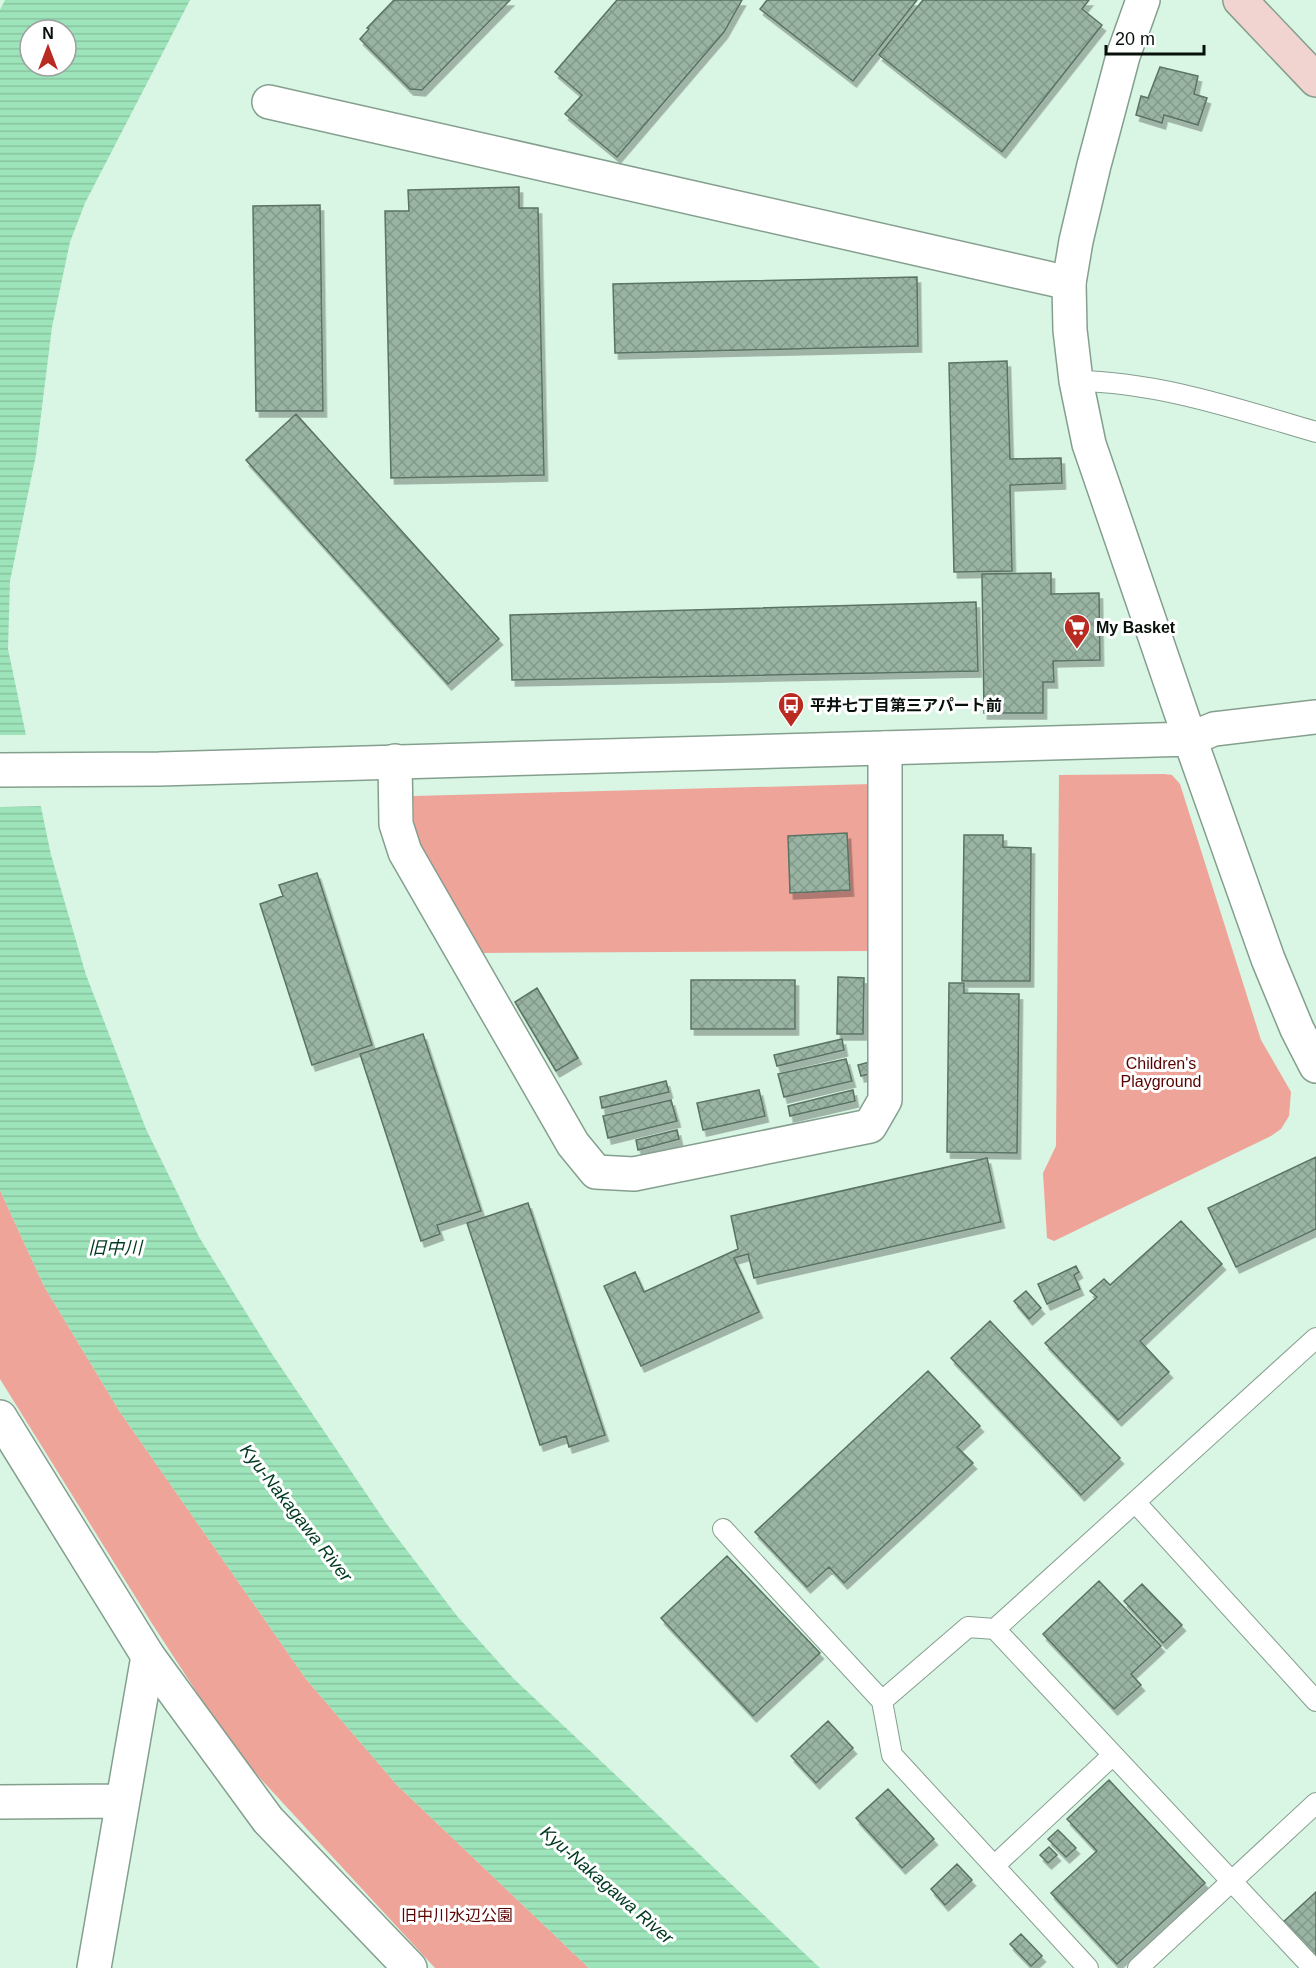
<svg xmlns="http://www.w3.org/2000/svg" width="1316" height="1968" font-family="Helvetica,'Noto Sans JP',sans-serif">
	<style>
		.park { fill: #eea499 }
		.water { fill: url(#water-rules); fill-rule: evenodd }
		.pier { fill: #d9f5e3 }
		.building { fill: url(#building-cross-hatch); stroke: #5a7363; stroke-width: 1.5; filter: url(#shadow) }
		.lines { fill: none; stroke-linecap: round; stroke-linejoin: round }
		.service-casing { stroke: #859f8f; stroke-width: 22 }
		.minor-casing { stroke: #859f8f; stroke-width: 36 }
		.tertiary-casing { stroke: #859f8f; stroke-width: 36 }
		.secondary-casing { stroke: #859f8f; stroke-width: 36 }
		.service { stroke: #fff; stroke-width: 20 }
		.minor { stroke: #fff; stroke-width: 33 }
		.tertiary { stroke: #fff; stroke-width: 33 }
		.secondary { stroke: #f1d3cf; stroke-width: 33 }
		.labels { text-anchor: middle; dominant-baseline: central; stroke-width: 6; stroke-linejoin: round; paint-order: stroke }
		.poi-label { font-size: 16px; font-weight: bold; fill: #07100a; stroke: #fff; text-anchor: start }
		.park-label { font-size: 16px; fill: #590000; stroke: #fff }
		.water-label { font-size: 18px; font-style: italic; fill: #003920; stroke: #fff }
	</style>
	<defs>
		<pattern id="water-rules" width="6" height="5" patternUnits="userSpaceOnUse" patternTransform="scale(1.5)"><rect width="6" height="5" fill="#9ee4bb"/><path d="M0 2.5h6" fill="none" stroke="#87c39f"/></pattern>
		<pattern id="building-cross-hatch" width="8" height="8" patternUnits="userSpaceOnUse" patternTransform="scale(1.5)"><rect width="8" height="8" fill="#99b4a3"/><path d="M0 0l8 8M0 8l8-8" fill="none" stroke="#829a8b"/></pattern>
		<filter id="shadow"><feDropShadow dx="3.5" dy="6" stdDeviation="0" flood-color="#0004"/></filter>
	</defs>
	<rect width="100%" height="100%" fill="#d9f5e3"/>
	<path class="park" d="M1059,775l105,-1 8,1 8,9 81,256 30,52 -2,24 -8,13 -10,7 -217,105 -7,-3 -4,-65 13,-27z
		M872,784l-1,167 -391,2 -65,-111 -2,-46z
		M0,1190l44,96 76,126 186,267 91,106 192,183h-154l-200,-217 -84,-129 -151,-243z"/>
	<path class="water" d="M5,0h185l-105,203 -15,39 -18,85 -16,128 -26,126 -2,68 43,206 35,120 60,154 53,108 71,114 116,172 71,93 56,62 307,290h-231l-192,-183 -91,-106 -186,-267 -76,-126 -44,-96v-1180zM30,30h36v36h-36z"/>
	<path class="pier" d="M0,735h29l15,71 -44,1z"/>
	<path class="building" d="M394,0h116l-88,90 -12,-1 -50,-50 9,-10 -2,-1z
		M617,0h125l-18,32 -107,125 -52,-43 17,-19 -27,-23z
		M767,0h150l-64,81 -93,-72z
		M923,0h166l-7,9 20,16 -100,127 -123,-97z
		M1160,67l38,9 -4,18 13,4 -9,27 -34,-10 -2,8 -26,-8 5,-19 7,2z
		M519,187v21h19l6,267 -153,3 -6,-267h24l-1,-21z
		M320,205l3,206h-67l-3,-205z
		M917,277l1,69 -303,7 -2,-69z
		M1007,361l3,98 51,-1 1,25 -52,2 2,86 -58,1 -5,-209z
		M296,414l203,225 -51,45 -202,-224z
		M1051,573v21l48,-1 1,67 -47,1 1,21h-11v31h-59l-2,-139z
		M976,602l2,69 -466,9 -2,-65z
		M847,833l3,57 -60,3 -2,-57z
		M964,835h39v12l28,1 -1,133h-68z
		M317,873l55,172 -60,20 -52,-161 23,-8 -4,-11z
		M838,977l26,1 -1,56h-26z
		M691,980h104v49h-104z
		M949,983h15v10l55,1 -2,159 -70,-1z
		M537,988l41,70 -22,13 -41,-69z
		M423,1034l58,177 -44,14 3,9 -19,7 -61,-187z
		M842,1039l2,11 -67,16 -3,-11z
		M846,1059l6,22 -68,16 -6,-23z
		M870,1062l3,11 -12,3 -3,-11z
		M666,1081l3,11 -67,16 -2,-11z
		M759,1090l6,26 -62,14 -6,-27z
		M853,1090l2,11 -65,15 -2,-10z
		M671,1100l6,21 -69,17 -5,-22z
		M677,1130l2,9 -41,11 -2,-10z
		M1316,1157v72l-80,38 -28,-59z
		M987,1158l14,64 -247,56 -6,-24 -14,4 25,54 -118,54 -37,-80 31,-14 9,20 94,-43 -7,-33z
		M528,1203l77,232 -36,12 -3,-11 -26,9 -73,-222z
		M1181,1221l41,43 -82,77 29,31 -51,48 -73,-77 52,-46 -7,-6 14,-12 6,6z
		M1076,1266l3,6 -5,3 6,14 -33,15 -9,-20z
		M1026,1291l15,17 -12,11 -15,-18z
		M990,1321l130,137 -39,37 -130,-137z
		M928,1371l52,55 -23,21 16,16 -129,120 -15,-16 -22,20 -52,-55z
		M727,1556l93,97 -67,63 -92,-98z
		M1099,1581l62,65 -30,28 10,11 -27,24 -71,-75z
		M1142,1584l40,41 -19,18 -39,-42z
		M828,1721l25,27 -37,35 -25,-27z
		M1109,1780l96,103 -88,81 -66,-71 46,-42 -30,-32z
		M888,1789l46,50 -32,29 -46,-50z
		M1058,1830l18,18 -10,9 -18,-18z
		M1049,1847l8,8 -9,8 -8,-8z
		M957,1864l15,16 -27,25 -14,-16z
		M1316,1892v69l-35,-37z
		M1021,1934l21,22 -11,10 -21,-22z"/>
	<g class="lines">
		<g class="service-casing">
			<path id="service" d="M1076,381c83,1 161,28 240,51
				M1135,1502l181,199
				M723,1529l159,172
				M995,1629l318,339
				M994,1866l119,-111
				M1088,1968l-196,-213 -10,-54 86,-74 27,2 321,-291
				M1138,1968l178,-165"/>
		</g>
		<g class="minor-casing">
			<path id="minor" d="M269,102l800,181
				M1190,739l24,-10 102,-12
				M395,761l1,63 9,28 168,292 23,28 38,2 236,-48 15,-26v-352
				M0,1802l122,-1
				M94,1968l54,-312"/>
		</g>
		<g class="tertiary-casing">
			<path id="tertiary" d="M1143,0l-20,56 -29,109 -18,76 -7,42 1,47 6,51 13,63 101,295 78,220 29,70 19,37
				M0,770l159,-1 1031,-30
				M0,1417l148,239 120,164 142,148"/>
		</g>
		<g class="secondary-casing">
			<path id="secondary" d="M1240,0l76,80"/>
		</g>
		<use href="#service" class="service"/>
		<use href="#minor" class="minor"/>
		<use href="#tertiary" class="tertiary"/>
		<use href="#secondary" class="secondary"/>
	</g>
	<defs>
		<g id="supermarket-pin" transform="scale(1.35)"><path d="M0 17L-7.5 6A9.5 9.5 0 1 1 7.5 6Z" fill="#b92b21" stroke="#fff"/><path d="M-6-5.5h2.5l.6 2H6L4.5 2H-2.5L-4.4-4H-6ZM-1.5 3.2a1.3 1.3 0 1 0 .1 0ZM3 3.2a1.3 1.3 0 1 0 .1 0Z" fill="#fff"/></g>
		<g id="bus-pin" transform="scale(1.35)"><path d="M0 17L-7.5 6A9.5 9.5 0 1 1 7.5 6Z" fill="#b92b21" stroke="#fff"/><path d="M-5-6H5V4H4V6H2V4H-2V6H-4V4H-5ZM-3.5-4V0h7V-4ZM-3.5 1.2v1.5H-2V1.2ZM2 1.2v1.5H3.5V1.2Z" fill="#fff"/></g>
	</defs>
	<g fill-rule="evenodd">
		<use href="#supermarket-pin" x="1077" y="627"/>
		<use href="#bus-pin" x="791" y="705"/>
	</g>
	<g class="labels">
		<g class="poi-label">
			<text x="1096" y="627">My Basket</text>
			<text x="810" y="705">平井七丁目第三アパート前</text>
		</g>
		<g class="park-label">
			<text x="1161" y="1063">Children's<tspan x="1161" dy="18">Playground</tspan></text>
			<text x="457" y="1915">旧中川水辺公園</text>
		</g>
		<g class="water-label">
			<text x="115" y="1248">旧中川</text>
			<text transform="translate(296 1513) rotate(52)">Kyu-Nakagawa River</text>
			<text transform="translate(607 1885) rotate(41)">Kyu-Nakagawa River</text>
		</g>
	</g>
	<g transform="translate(48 48)"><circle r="28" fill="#ffffff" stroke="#9c9f9d" stroke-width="1.5"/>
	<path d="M0-4.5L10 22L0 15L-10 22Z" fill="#b92b21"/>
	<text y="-9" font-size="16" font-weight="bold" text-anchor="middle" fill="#07100a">N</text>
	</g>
	<path d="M1106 45v9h98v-9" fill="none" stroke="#07100a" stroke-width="3"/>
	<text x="1115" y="45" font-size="18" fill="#07100a" stroke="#ffffff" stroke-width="4.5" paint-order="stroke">20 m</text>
</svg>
